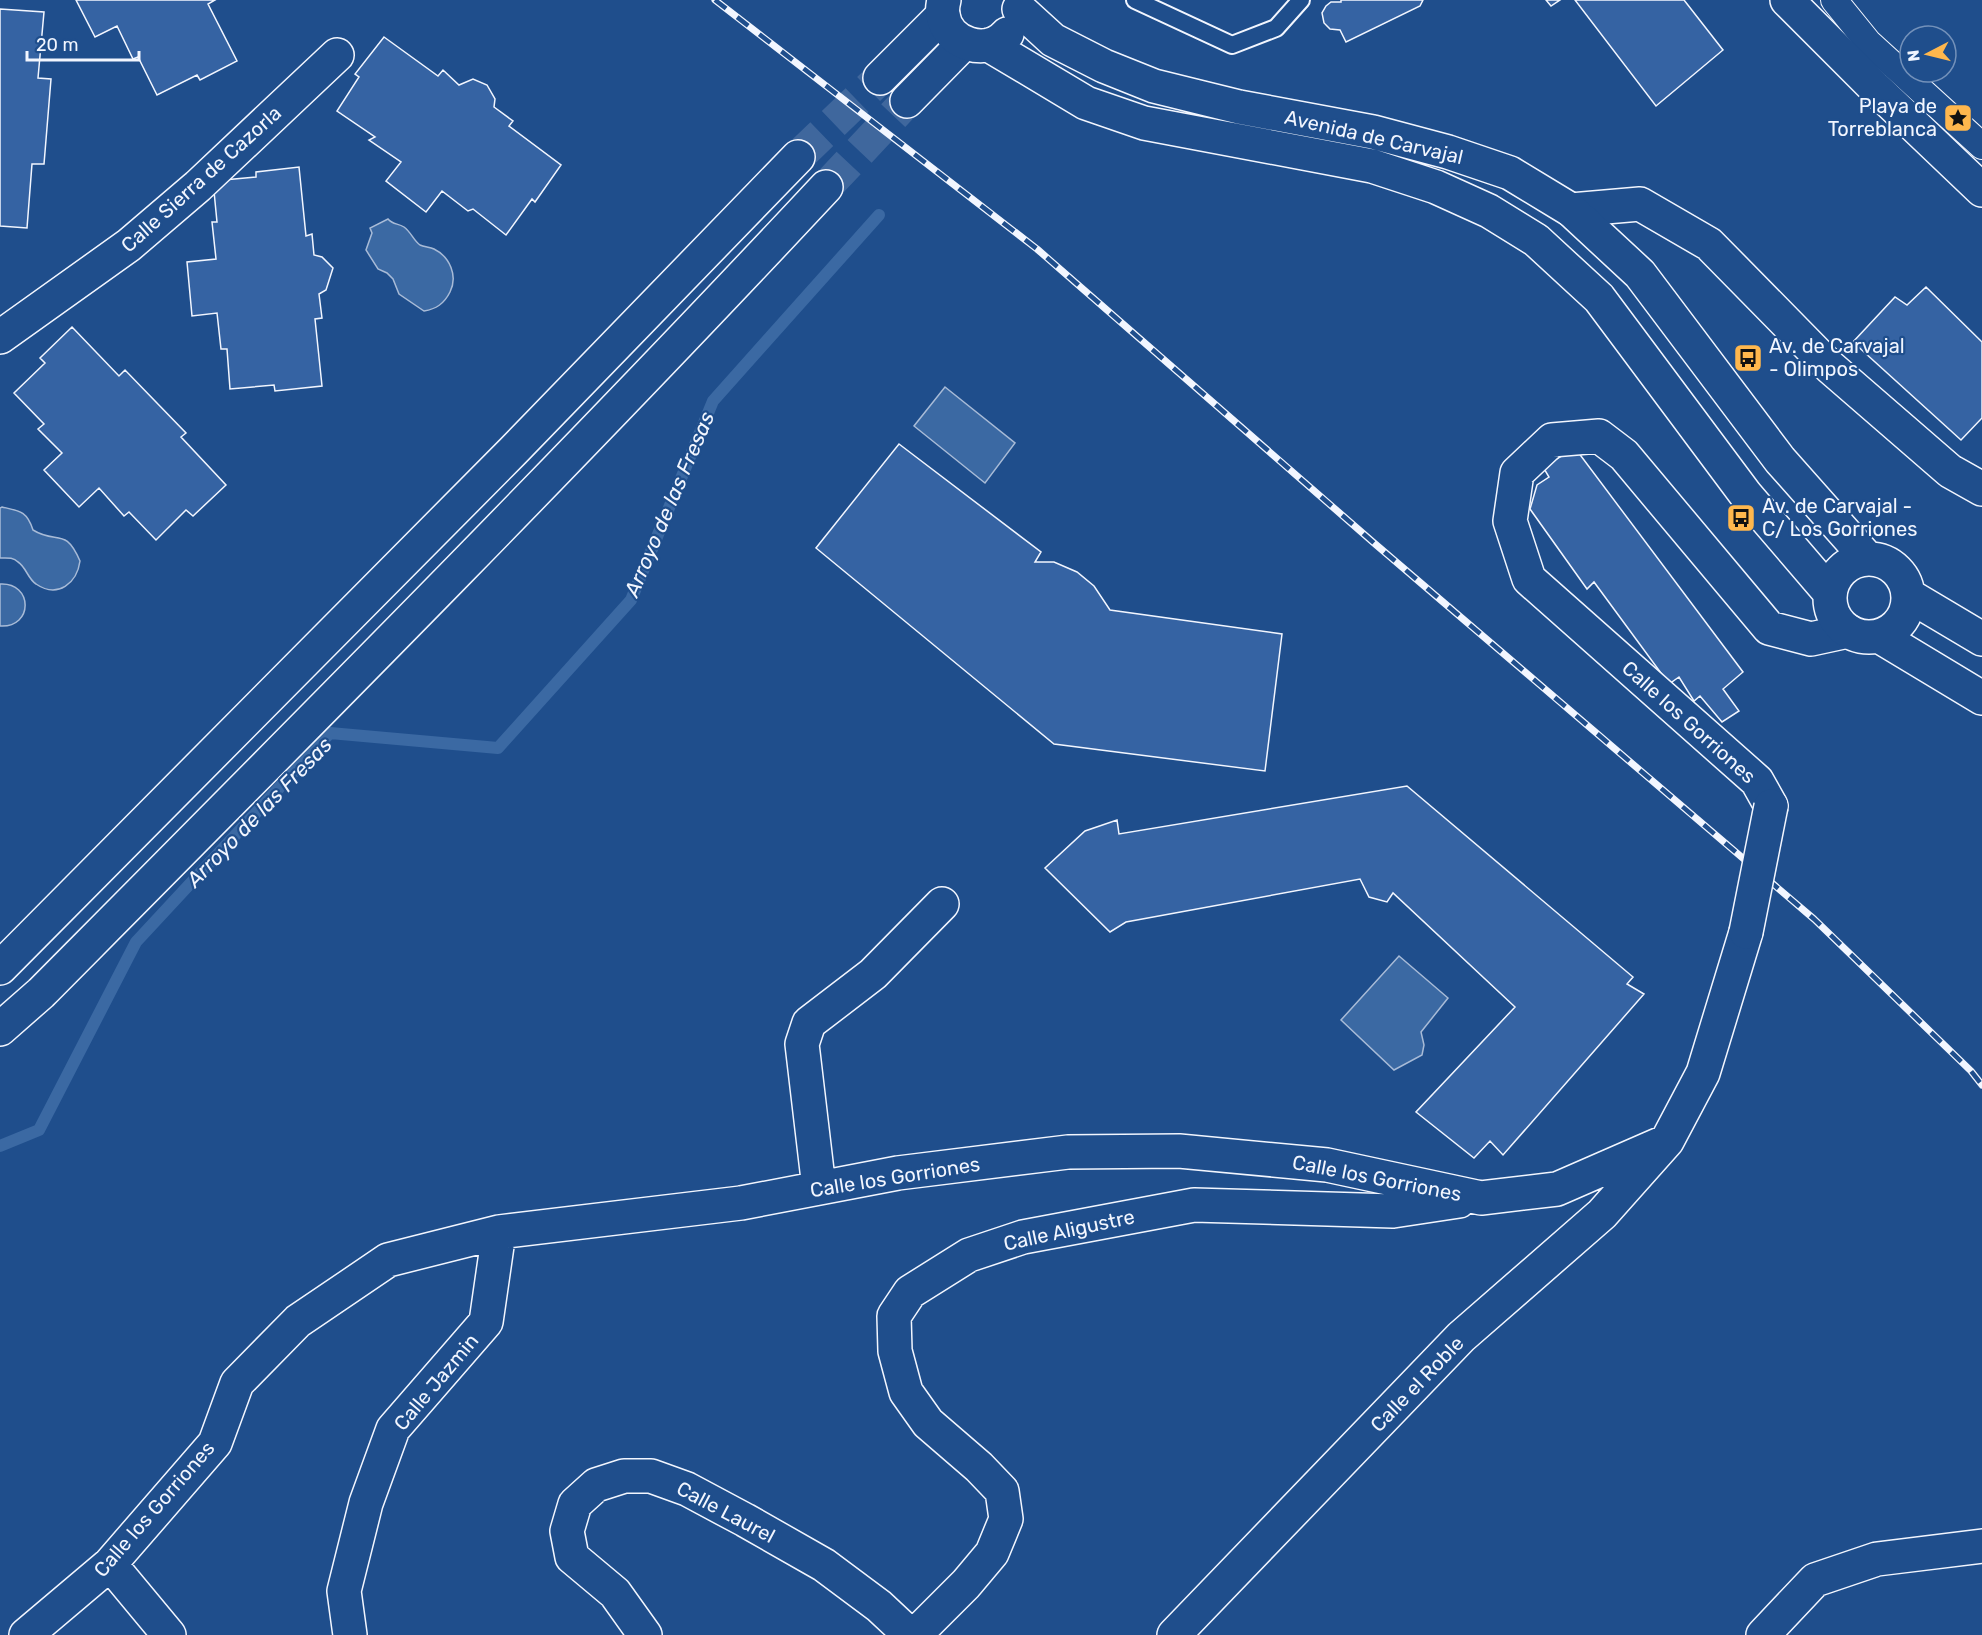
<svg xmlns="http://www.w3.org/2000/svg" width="1982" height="1635" font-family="Rubik,sans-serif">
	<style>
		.water { fill: #3b69a3; stroke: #a8bbd7; stroke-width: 1.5 }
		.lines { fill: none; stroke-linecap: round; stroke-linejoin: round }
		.stream { stroke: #3b69a3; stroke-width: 12 }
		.building { fill: #3563a3; stroke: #f2f6ff; stroke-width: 1.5 }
		.minor-tunnel { stroke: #3f679d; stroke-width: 33; stroke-dasharray: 33 16; stroke-linecap: butt }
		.service-casing { stroke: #f2f6ff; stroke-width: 20 }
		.pedestrian-casing { stroke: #f2f6ff; stroke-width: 28 }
		.minor-casing { stroke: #f2f6ff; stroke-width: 36 }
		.primary-casing { stroke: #f2f6ff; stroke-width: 36 }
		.service { stroke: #1f4e8c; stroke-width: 16 }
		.pedestrian { stroke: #1f4e8c; stroke-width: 26 }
		.minor { stroke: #1f4e8c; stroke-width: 33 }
		.primary { stroke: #1f4e8c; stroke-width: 33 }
		.rail-casing { stroke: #f2f6ff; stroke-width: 7 }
		.rail { stroke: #1f4e8c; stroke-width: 4.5; stroke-dasharray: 14; stroke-linecap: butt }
		.minor-bridge-casing { stroke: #f2f6ff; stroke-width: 36; stroke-linecap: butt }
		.minor-bridge { stroke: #1f4e8c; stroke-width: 33 }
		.labels { text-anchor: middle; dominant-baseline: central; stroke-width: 4.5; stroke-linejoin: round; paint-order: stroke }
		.poi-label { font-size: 20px; fill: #f2f6ff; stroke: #1f4e8c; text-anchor: start }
		.street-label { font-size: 20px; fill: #f2f6ff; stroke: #1f4e8c }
		.water-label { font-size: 21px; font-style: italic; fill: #f2f6ff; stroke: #1f4e8c }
	</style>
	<rect width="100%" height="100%" fill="#1f4e8c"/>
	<path class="water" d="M388,219c5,6 10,4 16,8 7,5 10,14 16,18 4,2 10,2 14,4 16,8 24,27 16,43 -6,12 -14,17 -26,19l-25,-17 -6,-15 -6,-6 -9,-4 -12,-19 6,-17 -2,-5z
		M945,387l70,56 -30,40 -71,-57z
		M2,507c18,4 25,4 31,23 24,15 32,-4 47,31 -3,22 -22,38 -44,23 -8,-5 -10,-17 -18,-22 -5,-5 -11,-4 -18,-4v-50z
		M0,584c33,-2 34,44 0,42z
		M1399,956l49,42 -27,34 3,13 -2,10 -28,15 -53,-50z"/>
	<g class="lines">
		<path class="stream" d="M0,1146l39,-16 97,-188 194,-209 168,15 133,-148 82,-199 166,-186"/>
	</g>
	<path class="building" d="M76,0h139l-7,4 29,57 -37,19 -3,-5 -40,20 -19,-38 -5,2 -16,-33 -22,11z
		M1341,0h82l-3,6 -74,36 -6,-12 -10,-1 -6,-6 -2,-10 4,-7 5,-4h10z
		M1546,0h14l-9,6z
		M1575,0h109l39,50 -67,56z
		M0,9l44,3 -6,66 13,1 -7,85h-12l-5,64 -27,-2z
		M384,37l54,39 5,-6 16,15 14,-6 14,6 8,14 -1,8 19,14 -4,5 52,39 -26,37 -3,-3 -26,36 -33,-26 -5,2 -26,-20 -16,21 -40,-31 15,-19 -32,-22 6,-3 -38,-26 22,-34 -4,-3z
		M299,167l7,69 6,-2 2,21 8,2 11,11 -7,22 -7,4 3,24 -7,1 7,67 -47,5 -1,-6 -44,4 -3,-40h-6l-4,-36 -25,3 -5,-54 29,-3 -4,-37h5l-4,-41 43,-4v-5z
		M1926,287l56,55v76l-21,22 -108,-98 42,-45 12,8z
		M72,327l47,49 6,-6 61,63 -5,4 45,48 -33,31 -7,-6 -30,30 -27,-28 -5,4 -25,-28 -20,19 -35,-37 18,-17 -24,-24 6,-5 -30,-31 31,-30 -5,-5z
		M899,444l142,108 -6,10h19l23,10 17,14 16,24 172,24 -17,137 -211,-27 -238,-196z
		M1575,448l168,224 -20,17 16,22 -17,11 -22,-26 -6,5 -15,-24 -10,7 -75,-102 -7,7 -57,-80 7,-24 12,-8 -6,-10z
		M1407,786l226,191 -6,7 17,10 -141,161 -13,-14 -16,17 -58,-46 99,-105 -122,-114 -6,9 -18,-5 -9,-18 -234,43 -16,10 -65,-64 40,-37 32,-11 2,14z"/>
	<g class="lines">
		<path class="minor-tunnel" d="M798,157l82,-79
			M826,187l81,-86"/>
		<g class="service-casing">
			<path id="service" d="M1135,0l97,45 44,-17 25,-28"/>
		</g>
		<g class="pedestrian-casing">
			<path id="pedestrian" d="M1834,0l34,42 114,104"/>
		</g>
		<g class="minor-casing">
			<path id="minor" d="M1787,0l87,87 108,103
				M880,78l63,-63
				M907,101l57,-58
				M1571,210l69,-6 69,40 121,123 120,104 32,18
				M0,337l129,-92 69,-59 139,-131
				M1771,806l-14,-25 -228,-202 -19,-58 7,-48 35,-33 47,-4 25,19 145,173 42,11 37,-8
				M0,968l513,-517 285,-294
				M0,1029l41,-36c264,-266 529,-532 785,-806
				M819,1188l-17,-144 7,-21 64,-49 69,-70
				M110,1564l59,71
				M26,1635l84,-71 105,-121 22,-60 61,-62 90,-61 111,-28 242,-29 157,-30 170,-21 111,-1 148,14 154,33 76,-9 110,-48
				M350,1635l-6,-44 22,-88 27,-74 93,-107 13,-90
				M645,1635l-30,-42 -43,-36 -5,-26 8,-27 21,-19 28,-9h27l36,13 58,31 79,45 55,41 31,29
				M915,1635l51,-51 26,-31 14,-34 -4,-28 -23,-24 -51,-44 -22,-31 -11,-41 -1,-35 16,-24 59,-37 54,-18 171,-32 199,6 66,-10
				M1174,1635l287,-298 141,-123 65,-73 36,-68 43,-141
				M1763,1635l52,-55 62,-21 105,-13"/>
		</g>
		<g class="primary-casing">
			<path id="primary" d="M944,0c-1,4 -2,10 -1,15 4,29 44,42 64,19
				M1019,9l34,31 51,26 50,20 85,21 134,25 75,20 62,21 61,37 69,64 140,186 87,98
				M989,45l97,58 58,20 228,43 64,21 53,24 47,29 63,58 147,197 84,98
				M1830 598a39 39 0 1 1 78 0a39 39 0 1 1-78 0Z
				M1908,595l74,44
				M1879,636l103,62"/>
		</g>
		<use href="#service" class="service"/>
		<use href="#pedestrian" class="pedestrian"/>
		<use href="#minor" class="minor"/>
		<use href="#primary" class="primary"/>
		<g class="rail-casing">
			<path id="rail" d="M715,0l322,249 337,294 440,376 157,152 11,14"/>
		</g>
		<use href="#rail" class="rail"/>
		<g class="minor-bridge-casing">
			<path id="minor-bridge" d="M1746,932l25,-126"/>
		</g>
		<use href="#minor-bridge" class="minor-bridge"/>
	</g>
	<defs>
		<g id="sight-square" transform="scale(1.5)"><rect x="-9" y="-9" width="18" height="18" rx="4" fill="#ffb74d" stroke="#1f4e8c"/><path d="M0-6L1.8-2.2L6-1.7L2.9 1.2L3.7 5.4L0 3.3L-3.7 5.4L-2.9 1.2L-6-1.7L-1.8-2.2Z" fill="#111"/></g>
		<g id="bus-square" transform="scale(1.5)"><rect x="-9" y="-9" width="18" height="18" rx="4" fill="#ffb74d" stroke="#1f4e8c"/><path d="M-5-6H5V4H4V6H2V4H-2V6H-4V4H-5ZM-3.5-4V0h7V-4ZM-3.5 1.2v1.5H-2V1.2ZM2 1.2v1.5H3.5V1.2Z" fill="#111"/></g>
	</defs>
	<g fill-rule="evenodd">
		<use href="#sight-square" x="1958" y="118"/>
		<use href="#bus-square" x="1748" y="358"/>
		<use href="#bus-square" x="1741" y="518"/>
	</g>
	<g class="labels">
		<g class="poi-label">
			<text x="1937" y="106" text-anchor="end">Playa de<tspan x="1937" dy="23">Torreblanca</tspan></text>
			<text x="1769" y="346">Av. de Carvajal<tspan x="1769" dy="23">- Olimpos</tspan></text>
			<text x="1762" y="506">Av. de Carvajal -<tspan x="1762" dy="23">C/ Los Gorriones</tspan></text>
		</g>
		<g class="street-label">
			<text transform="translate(1374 137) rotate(13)">Avenida de Carvajal</text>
			<text transform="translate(201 179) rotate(-42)">Calle Sierra de Cazorla</text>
			<text transform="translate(1689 722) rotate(42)">Calle los Gorriones</text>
			<text transform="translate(895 1177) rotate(-9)">Calle los Gorriones</text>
			<text transform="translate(1377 1178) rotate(11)">Calle los Gorriones</text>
			<text transform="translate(1069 1230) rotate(-12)">Calle Aligustre</text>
			<text transform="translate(436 1382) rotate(-50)">Calle Jazmin</text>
			<text transform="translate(1417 1384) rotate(-46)">Calle el Roble</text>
			<text transform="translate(154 1509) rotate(-49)">Calle los Gorriones</text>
			<text transform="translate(726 1512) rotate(28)">Calle Laurel</text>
		</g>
		<g class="water-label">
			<text transform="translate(669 504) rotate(-67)">Arroyo de las Fresas</text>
			<text transform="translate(259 812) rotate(-46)">Arroyo de las Fresas</text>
		</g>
	</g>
	<g transform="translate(1928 54) rotate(263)"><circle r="28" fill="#1f4e8c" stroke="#7391ba" stroke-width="1.5"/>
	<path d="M0-4.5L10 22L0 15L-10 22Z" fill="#ffb74d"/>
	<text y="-9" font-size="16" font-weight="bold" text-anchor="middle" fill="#f2f6ff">N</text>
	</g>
	<path d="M27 51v9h112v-9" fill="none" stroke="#f2f6ff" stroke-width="3"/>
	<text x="36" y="51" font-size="18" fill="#f2f6ff" stroke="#1f4e8c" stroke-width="4.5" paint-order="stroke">20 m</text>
</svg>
